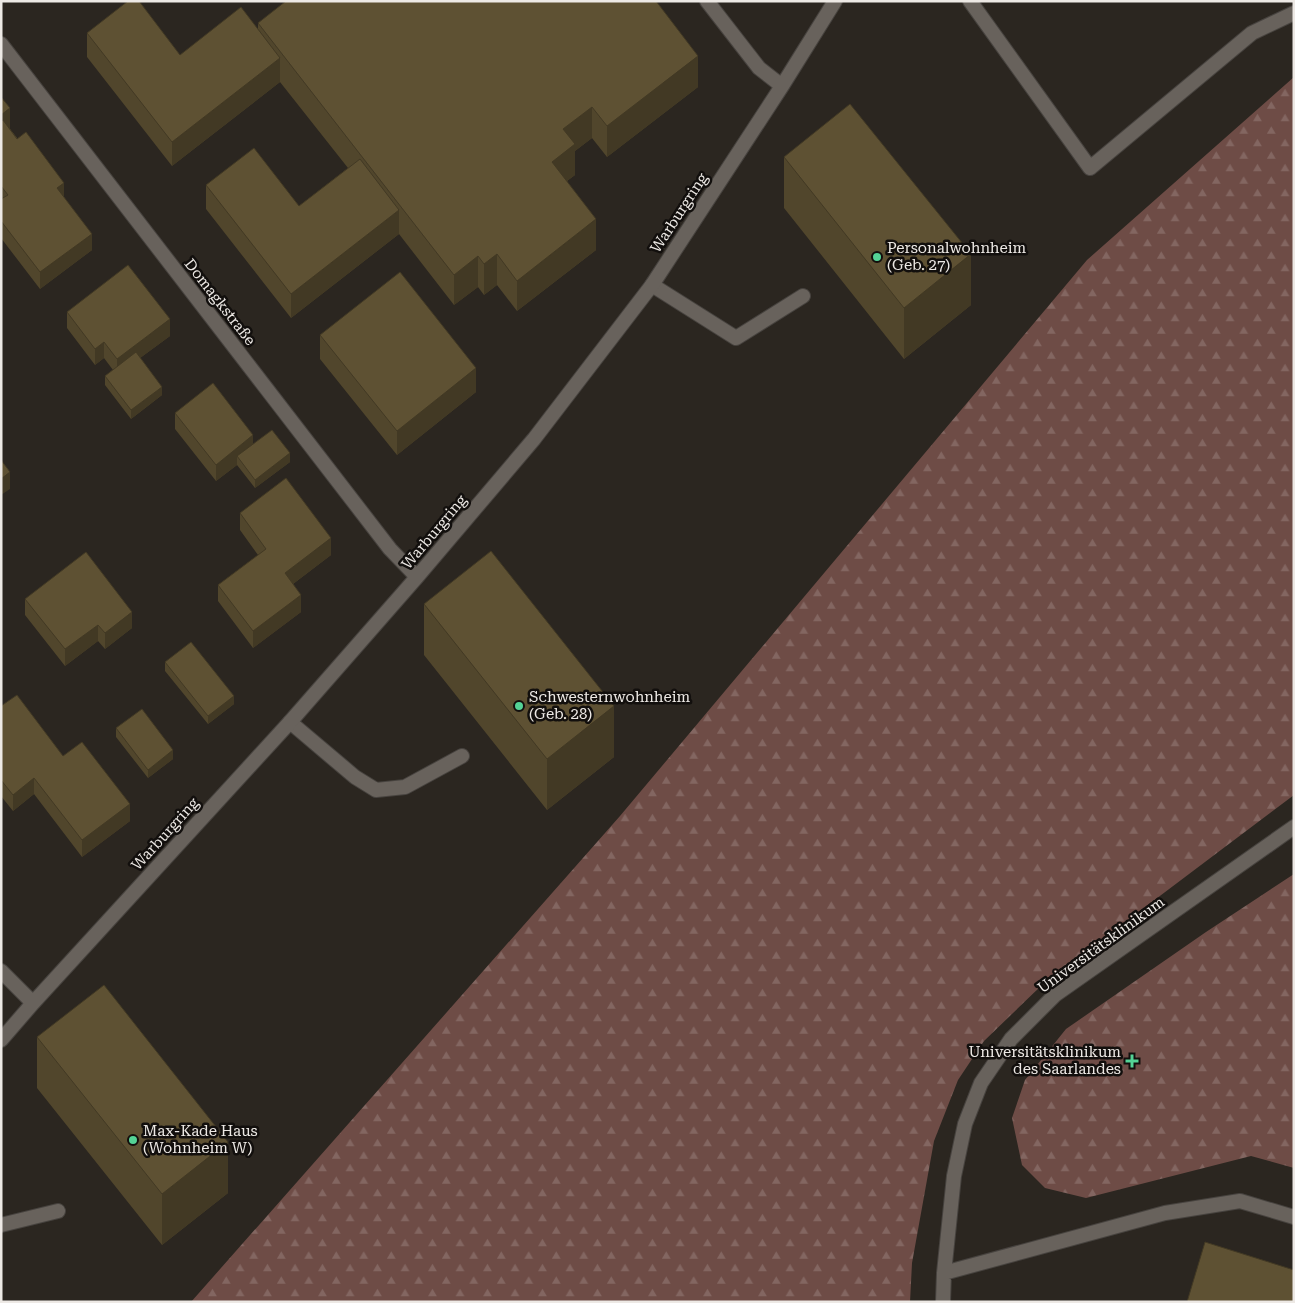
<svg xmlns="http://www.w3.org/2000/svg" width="1295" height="1303" font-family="'Roboto Serif',serif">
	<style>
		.forest { fill: url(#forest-firs) }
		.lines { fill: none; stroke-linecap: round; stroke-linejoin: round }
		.service-casing { stroke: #47433f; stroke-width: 16 }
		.minor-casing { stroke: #47433f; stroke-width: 16 }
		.service { stroke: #68625c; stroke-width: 14 }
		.minor { stroke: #68625c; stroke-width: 14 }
		.wall { fill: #51462c }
		.shaded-wall { fill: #423924 }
		.building { fill: #5e5133; stroke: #423924 }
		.poi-dot { fill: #54d396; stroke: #120f0d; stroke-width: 2 }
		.labels { text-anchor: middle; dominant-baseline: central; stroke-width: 5; stroke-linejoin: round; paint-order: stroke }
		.street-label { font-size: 15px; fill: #ede9e5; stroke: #120f0d }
		.poi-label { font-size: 15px; fill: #ede9e5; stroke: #120f0d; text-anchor: start }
	</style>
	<defs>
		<pattern id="forest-firs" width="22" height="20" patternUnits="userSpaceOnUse" patternTransform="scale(1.25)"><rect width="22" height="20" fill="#6e4c46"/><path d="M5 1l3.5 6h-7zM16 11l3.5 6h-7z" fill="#836661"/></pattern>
	</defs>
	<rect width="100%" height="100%" fill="#2b2620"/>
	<path class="forest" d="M1294,77v718l-251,189 -59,57 -26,39 -24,61 -22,122 -2,39h-719l429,-486 467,-556z
		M1294,874v294l-43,-12 -165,42 -41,-10 -23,-23 -10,-47 13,-38 41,-51 140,-97z"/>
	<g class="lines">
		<g class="service-casing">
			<path id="service" d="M970,1l120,167 162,-135 42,-20
				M652,285l84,53 67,-42
				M290,722l65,55 21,13 29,-3 57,-31
				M1,1225l57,-14"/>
		</g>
		<g class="minor-casing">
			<path id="minor" d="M707,1l52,67 23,18
				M1,44l389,505 27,28
				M1,971l32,32
				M1,1040l32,-37 257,-281 127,-145 117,-138 118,-154 130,-199 53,-85
				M944,1273l221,-60 75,-12 54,16
				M943,1302l1,-29 10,-97 11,-52 16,-41 30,-44 44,-44 239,-168"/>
		</g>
		<use href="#service" class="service"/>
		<use href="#minor" class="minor"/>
	</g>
	<path class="wall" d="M258,23l440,64 -91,70 -15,-19 -17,13v24l-8,6 29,69 -79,61 -20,-26 -13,10 -6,-8 -24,18 -55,-71 -108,84 -85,-109v-24l93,21 49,-38 -68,-86 -108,84 -85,-109v-24l93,22 78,-25z
		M1,97l9,32 54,68 28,53 -52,39 -39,-51z
		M784,157l187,148 -67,54 -120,-151z
		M67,312l103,24 -30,22 22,37 -31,24 -26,-34v-9l8,-6 -9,-12 -9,7 -28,-37z
		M320,335l156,57 -79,63 -77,-96z
		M175,413l78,31 37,18 -35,26 -18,-23 -21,16 -41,-52z
		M240,513l91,42 -38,29 8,28 -48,36 -35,-47v-16l40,-30 -18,-25z
		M25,599l107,29 -27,21 -7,-8 -33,25 -40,-51z
		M424,604l190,153 -67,53 -123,-155z
		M165,662l69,42 -26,20 -43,-53z
		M1,706l62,50 67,65 -48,36 -48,-63 -21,17 -12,-15z
		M116,728l57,31 -25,19 -32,-41z
		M37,1037l191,156 -66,52 -125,-157z"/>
	<path class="shaded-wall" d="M698,56v31l-91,70v-31z
		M280,58v24l-108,84v-24z
		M592,107v31l-17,13v24l-23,17v-30l11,-33z
		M10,108v24l-9,7v-24z
		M64,183v16l-7,-11z
		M399,210v24l-108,84v-24z
		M596,219v31l-79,61v-30z
		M92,234v16l-52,39v-17z
		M497,254v31l-13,10v-31z
		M971,254v51l-67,54v-51z
		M478,256v31l-24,18v-30z
		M170,319v17l-53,39v-16z
		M104,342v16l-9,7v-16z
		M476,368v24l-79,63v-24z
		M162,387v8l-31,24v-9z
		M253,435v17l-16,4v9l-21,16v-16z
		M290,453v9l-35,26v-8z
		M10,472v17l-9,6v-16z
		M331,538v17l-46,35v-17z
		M301,595v17l-48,36v-17z
		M132,612v16l-27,21v-16z
		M98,625v16l-33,25v-17z
		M234,696v8l-26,20v-8z
		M614,706v51l-67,53v-51z
		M173,750v9l-25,19v-8z
		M34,778v16l-21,17v-16z
		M130,804v17l-48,36v-17z
		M228,1142v51l-66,52v-51z"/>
	<path class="building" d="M128,1h11l41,54 61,-48 39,51 -108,84 -85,-109z
		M286,1h370l42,55 -91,70 -15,-19 -29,22 12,15 -23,18 44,57 -79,62 -20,-27 -13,10 -6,-8 -24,19 -196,-252z
		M1,97l9,11 -9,7z
		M850,104l121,150 -67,54 -120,-151z
		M3,120l14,19 9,-7 38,51 -7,5 35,46 -52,38 -39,-51v-22l7,-4 -7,-9v-64z
		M254,148l45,58 61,-47 39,51 -108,84 -85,-109z
		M128,265l42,54 -53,40 -13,-17 -9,7 -28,-37z
		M400,272l76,96 -79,63 -77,-96z
		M136,352l26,35 -31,23 -26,-34z
		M213,383l40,52 -37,30 -41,-52z
		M272,430l18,23 -35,27 -18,-24z
		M1,460l9,12 -9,7z
		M286,478l45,60 -46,35 16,22 -48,36 -35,-46 48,-36 -26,-36z
		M491,551l123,155 -67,53 -123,-155z
		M86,552l46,60 -27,21 -7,-8 -33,24 -40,-50z
		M191,642l43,54 -26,20 -43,-54z
		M17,695l46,61 19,-14 48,62 -48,36 -48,-62 -21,17 -12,-15v-74z
		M142,709l31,41 -25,20 -32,-42z
		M104,985l124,157 -66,52 -125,-157z
		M1205,1242l89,28v32h-107z"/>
	<g class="poi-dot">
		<circle cx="877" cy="257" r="5"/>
		<circle cx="519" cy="706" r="5"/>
		<path d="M1129.5 1053.5h5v5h5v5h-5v5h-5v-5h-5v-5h5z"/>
		<circle cx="133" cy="1140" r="5"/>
	</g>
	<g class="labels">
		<g class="street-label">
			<text transform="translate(679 213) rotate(-57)">Warburgring</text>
			<text transform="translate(220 302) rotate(52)">Domagkstraße</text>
			<text transform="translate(434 532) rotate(-50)">Warburgring</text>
			<text transform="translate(165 834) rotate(-48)">Warburgring</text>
			<text transform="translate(1101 945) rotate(-36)">Universitätsklinikum</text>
		</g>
		<g class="poi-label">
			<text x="887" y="248">Personalwohnheim<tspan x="887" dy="17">(Geb. 27)</tspan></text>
			<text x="529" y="697">Schwesternwohnheim<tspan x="529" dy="17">(Geb. 28)</tspan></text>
			<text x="1121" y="1052" text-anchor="end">Universitätsklinikum<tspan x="1121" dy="17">des Saarlandes</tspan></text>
			<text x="143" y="1131">Max-Kade Haus<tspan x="143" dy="17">(Wohnheim W)</tspan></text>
		</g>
	</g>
	<rect width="1295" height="1303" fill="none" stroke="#ede9e5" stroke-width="5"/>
</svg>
